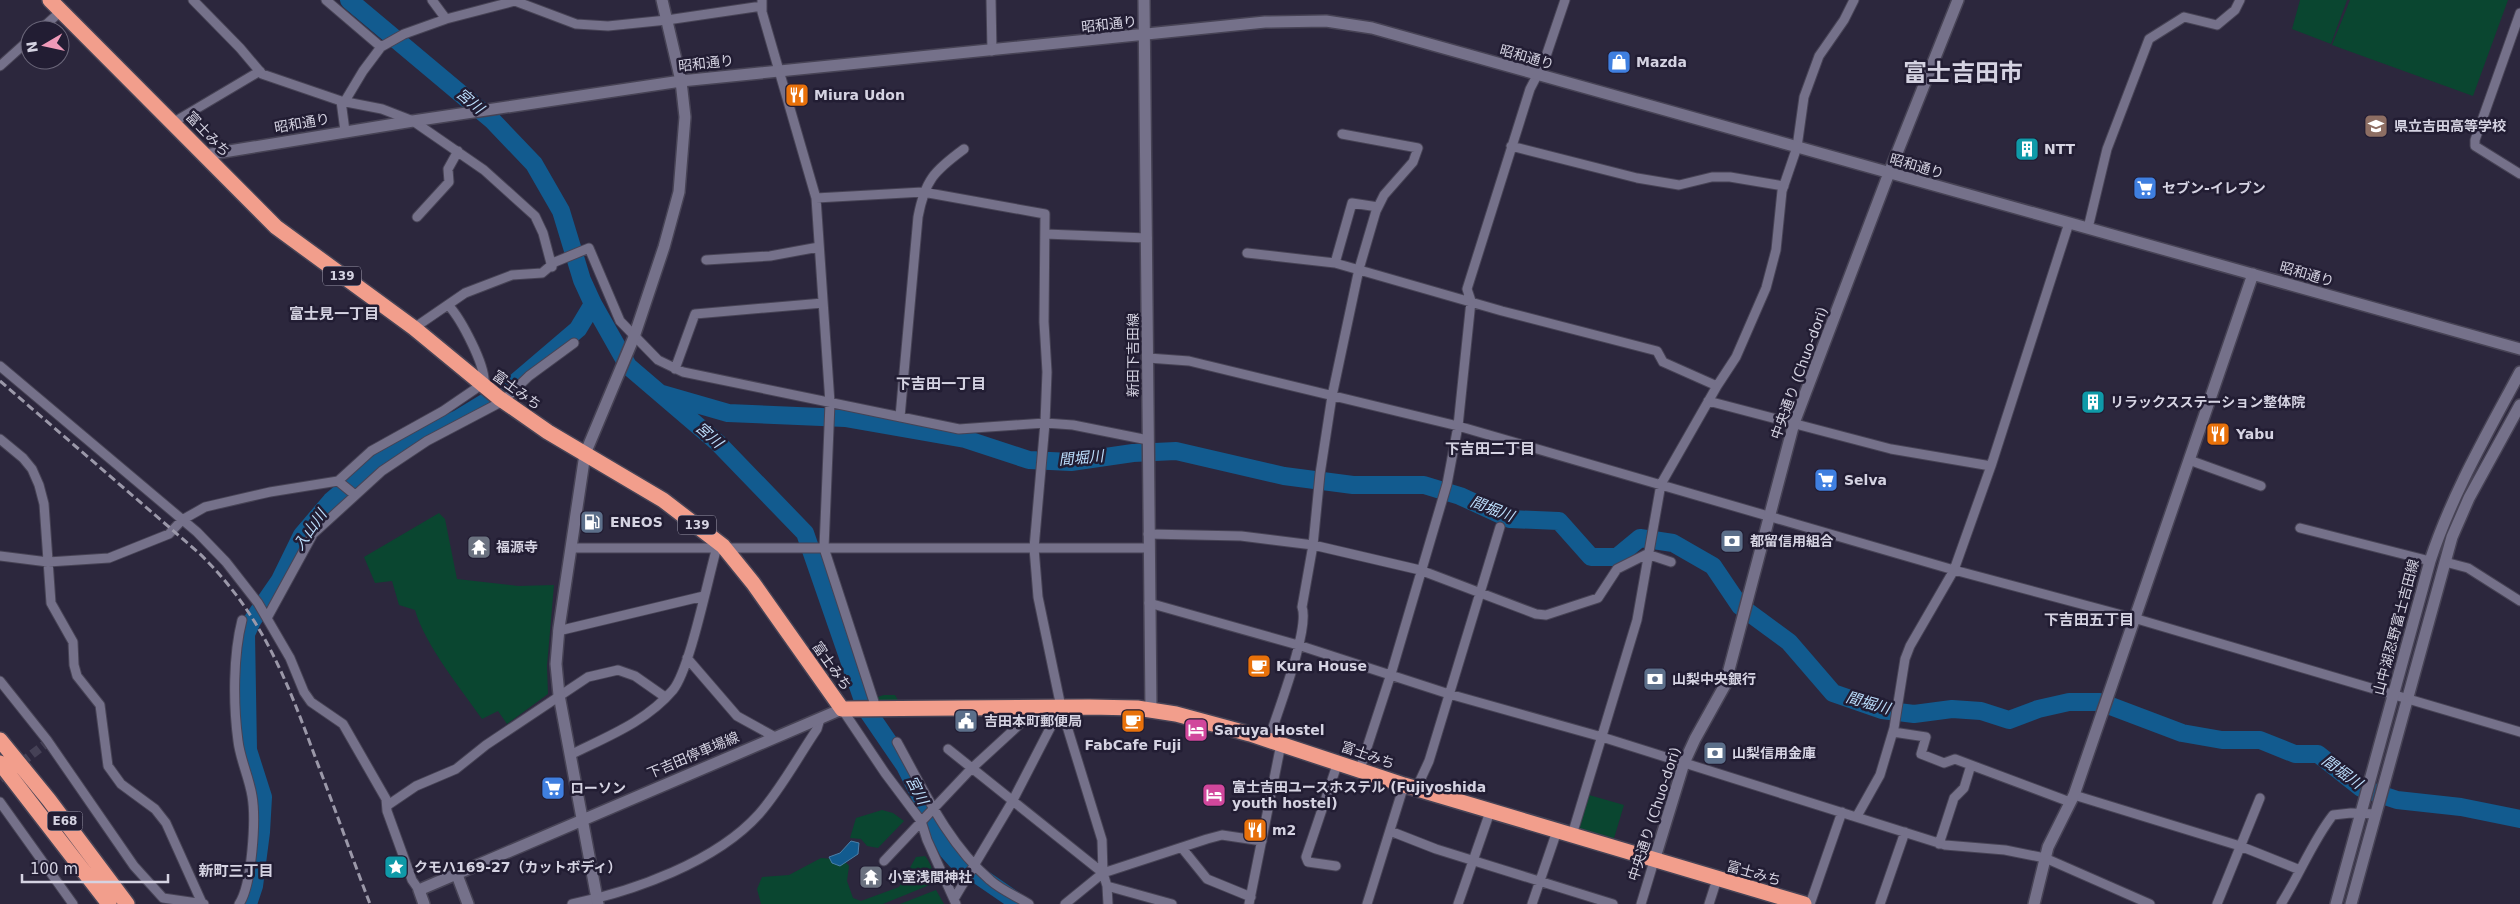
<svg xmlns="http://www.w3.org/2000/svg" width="2520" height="904" font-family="'DejaVu Sans','Noto Sans JP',sans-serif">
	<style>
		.green { fill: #0a4630 }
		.water { fill: #125b8f; stroke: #4c7fa8 }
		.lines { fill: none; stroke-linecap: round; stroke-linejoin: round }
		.river { stroke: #125b8f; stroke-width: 18 }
		.street-tunnel { stroke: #454156; stroke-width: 9; stroke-dasharray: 9 4.5; stroke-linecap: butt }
		.street-casing { stroke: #474355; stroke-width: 11 }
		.secondary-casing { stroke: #474355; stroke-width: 14 }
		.highway-casing { stroke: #474355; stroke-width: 18 }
		.street { stroke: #75718a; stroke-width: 9 }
		.secondary { stroke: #75718a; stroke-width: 11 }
		.highway { stroke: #f29e8c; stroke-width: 15 }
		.rail { stroke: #9b98a9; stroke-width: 3; stroke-dasharray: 8 4; stroke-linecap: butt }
		.labels { text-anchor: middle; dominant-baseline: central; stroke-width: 5; stroke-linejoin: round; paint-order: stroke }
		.shield { fill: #221d33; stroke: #9f9cae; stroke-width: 1 }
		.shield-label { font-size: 12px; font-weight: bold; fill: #d5d3e2 }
		.street-label { font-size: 14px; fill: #d5d3e2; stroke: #221d33 }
		.poi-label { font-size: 14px; font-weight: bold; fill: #d5d3e2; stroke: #221d33; text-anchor: start }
		.water-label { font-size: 15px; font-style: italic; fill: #bbddfb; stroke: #221d33 }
		.neighbourhood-label { font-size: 15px; font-weight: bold; fill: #d5d3e2; stroke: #221d33 }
		.town-label { font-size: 24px; font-weight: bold; fill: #d5d3e2; stroke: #221d33 }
	</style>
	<rect width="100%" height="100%" fill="#2c273d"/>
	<path class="green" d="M2300,0h47l-16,44 -39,-15z
		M2350,0h158l-35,96 -141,-51z
		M439,513l6,6 12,60 61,7 36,-1 -7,81 1,28 -41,30 -9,-13 -16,8c-21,-30 -57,-74 -67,-109l-16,-5 -7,-24 -17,2 -11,-26z
		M884,695h11l4,7 -22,5 -3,-9z
		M1589,795l35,10 -12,40 -34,-12z
		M882,810l11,3 11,8 -26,27 -11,-2 -6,-7 -11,-1 6,-20z
		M839,854l10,12 -2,15 6,17 8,3 38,-14 17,-30 9,-1c6,7 10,18 7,28l-49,20h-122l-4,-15 5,-12 27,-2 32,-17 12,1z
		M936,890l8,14h-44z"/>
	<path class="water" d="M851,841l8,2 -1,11 -18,12 -8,-3 -3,-6 11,-4z"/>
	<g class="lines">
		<path class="river" d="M349,0l143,120 42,44 27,47 21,69 11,24 35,62 90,77 87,90 61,176 39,57 43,85 8,9 64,44
			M662,394l66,19 117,5 120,21 64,21 42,2 62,-9 43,-2 108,25 69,9h71l36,11 50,23 49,2 32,36h26l23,-19 33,5 40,23 27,40 49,36 44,51 49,17 32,4 38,-5 29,2 28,9 29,-11 31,-7h31l82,31 40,7h38l35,14h23l43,34 36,12 64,7 59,12
			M248,904l6,-18 7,-54 2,-35 -15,-47 -2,-116 6,-13 28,-41 22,-45 29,-34 64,-54 63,-28 51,-31 69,-59 15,-25"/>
		<path class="street-tunnel" d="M0,779l44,-34"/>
		<g class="street-casing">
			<path id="street" d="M193,0l47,48 22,26 79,27 4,30
				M326,0l55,47 23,-13 42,-15 69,-18 61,23 32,2 59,-6 95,-14
				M432,0l14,19
				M762,0v12l54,186 14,205 -6,145 52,160
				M991,0l1,51
				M2520,13l-45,127v6l45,28
				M40,30l21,-19
				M0,66l30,-27
				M341,101l41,8 31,12 71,49 51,46 8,17 9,34
				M345,101l18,-30 18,-24
				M174,122l86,-51
				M1511,146l126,32 42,7 33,-8h18l54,9
				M816,198l107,-6 122,22 -1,108 3,50 -2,51 -11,125 4,49 23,110 41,133 1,33 4,13 65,18
				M417,217l32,-35 -1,-13 10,-18
				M2088,228l19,-79 42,-110 35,-22 33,8 18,-15 5,-10
				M1045,234l102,4
				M1247,253l88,10 167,48 155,40 6,11 54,24
				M706,260l64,-4 49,-9
				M1335,263l17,-60 26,4
				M414,328l51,-35 47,-18 30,-2 13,-11 34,-14 31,73 38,39 25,12 276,57 86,-6 28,2 75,15
				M1148,358l41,3 269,65 496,144 183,49 383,113
				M0,366l197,166 29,30 32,41 32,55 14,34 7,10 32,22 43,75 1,12 25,69 7,10
				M675,369l20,-55 128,-11
				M1708,401l183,48 100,17
				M900,417l18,-200c7,-37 16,-46 46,-68
				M0,439l23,19 9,11 7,16 5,19 7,99 22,39 1,23 3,11 23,29 8,61 13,18 34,25 11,14 36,80
				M2189,460l72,26
				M338,481l17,14
				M2300,528l130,33
				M1148,534l93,2 72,9 107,25 116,44 10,1 52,-17 19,-29 30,-15 24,8
				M571,548c192,-1 385,0 578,0
				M0,556l48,6 61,-4 60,-24 13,-14 23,-13 65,-15 68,-11 33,-30 72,-40 41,-28c2,-17 -23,-64 -35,-77
				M2445,562l23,6 52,33
				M1149,603l149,42 151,49 153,43 343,108 60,5 40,8 105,46
				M267,618l46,-84 69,-63 45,-30 76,-40 26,-25 45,-33
				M558,631l146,-35
				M687,658l50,58 38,21
				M0,681l47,59 87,126 29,32 41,6
				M842,709l43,64 36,48 6,19 29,64
				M1893,732l33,5 -5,17 23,9 11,-4 115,43
				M1269,739c8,-26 41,-110 33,-132l11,-62 7,-71 12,-78 27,-127 17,-58 8,-16 29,-33 5,-14 -76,-14
				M897,742c26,47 51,102 93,138 11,10 26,16 39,24
				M948,749l155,124
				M570,755c36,-18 76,-33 103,-65 17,-21 35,-112 44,-143
				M1360,769l31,-95 56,-190 11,-58 13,-125 -4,-12 63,-200 14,-27 21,-62
				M1417,787l12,-26 71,-234
				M2074,795l166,51 60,24
				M0,802l73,102
				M388,805l28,-19 40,-17 30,-24 102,-68 30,-7 17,6 30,21
				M1857,816l23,-41 14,-47 11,-69 5,-13 44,-76 37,-104 78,-243
				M1390,831l46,18 177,55
				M1572,835l65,-215 24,-136 56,-98 19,-29 30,-69 10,-38 6,-59 15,-44 7,-50 15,-41 25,-36 10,-20
				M1939,844l15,-46 10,-10 7,-23
				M1182,848l25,31 44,18
				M884,861l87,-92 49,-45 11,-16
				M1336,866l-28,-4 -2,-5 32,-95
				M1107,886l1,18
				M954,899l58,-97 49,-95
				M239,904c13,-19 17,-85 13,-108 -3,-19 -12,-37 -14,-55 -5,-37 -5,-86 4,-121
				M572,904c62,-13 144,-42 187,-90 22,-25 39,-57 58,-85l3,-10
				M1065,904l38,-31 104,-34 15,-4 40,6
				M1249,904l32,-160
				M1367,904l37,-119
				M1458,904l33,-95
				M1532,904l25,-73
				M1641,904l13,-43
				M1709,904l8,-25
				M1810,904l32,-92
				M1880,904l25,-72
				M2217,904l43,-106
				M2281,904c18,-28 32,-64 52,-89l18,-2 25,1"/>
		</g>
		<g class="secondary-casing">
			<path id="secondary" d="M1144,0l7,710
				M205,155l208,-34 268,-40 584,-59 61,-1 46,7 1148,321
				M1654,861l30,-98 11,-24 30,-54 69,-262 95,-250 69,-173
				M457,875l11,29
				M424,904l-5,-14 423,-181
				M598,904l-39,-209 -3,-31 3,-36 26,-174 49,-117 30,-90 15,-55 6,-75 -4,-36 -19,-81
				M2034,904l14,-57 26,-52 179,-521
				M2336,904l94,-343c22,-67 57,-127 90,-189
				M2351,904l101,-367 17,-39 51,-93"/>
		</g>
		<g class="highway-casing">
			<path id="highway" d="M50,0l226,227 138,101 85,70 49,34 115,68 60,46 30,37 89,126 247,-2 48,1 39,6 74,20 154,51 400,119
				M0,740l49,60 78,104
				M0,763l109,141"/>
		</g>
		<use href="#street" class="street"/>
		<use href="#secondary" class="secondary"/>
		<use href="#highway" class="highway"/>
		<path class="rail" d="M0,381l199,172c64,62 88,128 118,209 18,47 35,95 53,142"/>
	</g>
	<defs>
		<g id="shop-square" transform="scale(1.25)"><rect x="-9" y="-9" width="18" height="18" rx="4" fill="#3f7fe0" stroke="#221d33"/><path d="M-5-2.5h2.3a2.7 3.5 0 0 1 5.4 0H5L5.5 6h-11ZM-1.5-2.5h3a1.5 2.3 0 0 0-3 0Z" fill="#fff"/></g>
		<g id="restaurant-square" transform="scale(1.25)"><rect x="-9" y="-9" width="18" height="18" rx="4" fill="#e8710a" stroke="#221d33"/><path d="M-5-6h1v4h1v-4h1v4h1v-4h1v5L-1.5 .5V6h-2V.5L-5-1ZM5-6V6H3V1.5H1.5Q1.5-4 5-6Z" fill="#fff"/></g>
		<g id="school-square" transform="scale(1.25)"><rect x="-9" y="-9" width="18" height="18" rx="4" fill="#8d6e63" stroke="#221d33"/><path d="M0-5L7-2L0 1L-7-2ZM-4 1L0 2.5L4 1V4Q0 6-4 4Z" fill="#fff"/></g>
		<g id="building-square" transform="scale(1.25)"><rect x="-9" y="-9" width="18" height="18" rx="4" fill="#0f9aa8" stroke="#221d33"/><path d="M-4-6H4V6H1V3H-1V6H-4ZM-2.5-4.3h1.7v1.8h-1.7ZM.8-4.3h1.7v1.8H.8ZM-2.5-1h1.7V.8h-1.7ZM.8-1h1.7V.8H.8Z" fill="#fff"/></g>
		<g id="supermarket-square" transform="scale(1.25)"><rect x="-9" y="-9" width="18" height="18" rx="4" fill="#3f7fe0" stroke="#221d33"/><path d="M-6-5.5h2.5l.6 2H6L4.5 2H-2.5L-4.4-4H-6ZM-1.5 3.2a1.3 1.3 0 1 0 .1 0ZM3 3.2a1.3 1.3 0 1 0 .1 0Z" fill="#fff"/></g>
		<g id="fuel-square" transform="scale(1.25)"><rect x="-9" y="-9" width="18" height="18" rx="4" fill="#5c6f8a" stroke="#221d33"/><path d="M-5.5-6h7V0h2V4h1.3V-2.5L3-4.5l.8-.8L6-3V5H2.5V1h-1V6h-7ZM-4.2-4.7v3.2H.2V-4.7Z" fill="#fff"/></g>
		<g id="bank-square" transform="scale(1.25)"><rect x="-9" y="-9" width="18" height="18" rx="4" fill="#5c6f8a" stroke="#221d33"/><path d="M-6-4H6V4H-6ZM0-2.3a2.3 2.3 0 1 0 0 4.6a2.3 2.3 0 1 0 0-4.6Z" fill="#fff"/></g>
		<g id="temple-square" transform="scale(1.25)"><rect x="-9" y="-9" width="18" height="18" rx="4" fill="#6b7280" stroke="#221d33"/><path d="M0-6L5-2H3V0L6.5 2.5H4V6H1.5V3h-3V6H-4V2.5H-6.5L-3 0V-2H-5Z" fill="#fff"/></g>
		<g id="cafe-square" transform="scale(1.25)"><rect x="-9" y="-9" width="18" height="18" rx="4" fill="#e8710a" stroke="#221d33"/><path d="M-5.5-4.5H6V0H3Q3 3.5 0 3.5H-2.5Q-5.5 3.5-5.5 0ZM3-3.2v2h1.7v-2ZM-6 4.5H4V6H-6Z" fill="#fff"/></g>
		<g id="civic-square" transform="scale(1.25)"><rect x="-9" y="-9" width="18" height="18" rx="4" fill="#5c6f8a" stroke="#221d33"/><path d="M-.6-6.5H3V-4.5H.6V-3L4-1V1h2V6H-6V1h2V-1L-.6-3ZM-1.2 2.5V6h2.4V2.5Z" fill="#fff"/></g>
		<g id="hotel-square" transform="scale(1.25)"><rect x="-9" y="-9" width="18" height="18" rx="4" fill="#d1479c" stroke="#221d33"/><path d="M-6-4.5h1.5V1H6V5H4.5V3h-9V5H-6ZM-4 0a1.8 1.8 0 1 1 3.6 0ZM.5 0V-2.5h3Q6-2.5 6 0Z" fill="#fff"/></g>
		<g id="sight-square" transform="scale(1.25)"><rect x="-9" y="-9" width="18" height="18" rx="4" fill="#0f9aa8" stroke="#221d33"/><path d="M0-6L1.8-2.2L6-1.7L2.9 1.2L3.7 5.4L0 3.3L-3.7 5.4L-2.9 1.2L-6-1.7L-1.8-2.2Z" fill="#fff"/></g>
	</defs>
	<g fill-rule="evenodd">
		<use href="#shop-square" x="1619" y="62"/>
		<use href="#restaurant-square" x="797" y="95"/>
		<use href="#school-square" x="2376" y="126"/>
		<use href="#building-square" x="2027" y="149"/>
		<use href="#supermarket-square" x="2145" y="188"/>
		<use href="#building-square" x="2093" y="402"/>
		<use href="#restaurant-square" x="2218" y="434"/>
		<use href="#supermarket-square" x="1826" y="480"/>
		<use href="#fuel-square" x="592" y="522"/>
		<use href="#bank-square" x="1732" y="541"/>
		<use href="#temple-square" x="479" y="547"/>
		<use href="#cafe-square" x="1259" y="666"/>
		<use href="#bank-square" x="1655" y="679"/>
		<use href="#civic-square" x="966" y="721"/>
		<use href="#cafe-square" x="1133" y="721"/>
		<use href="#hotel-square" x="1196" y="730"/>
		<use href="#bank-square" x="1715" y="753"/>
		<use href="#supermarket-square" x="553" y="788"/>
		<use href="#hotel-square" x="1214" y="795"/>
		<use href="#restaurant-square" x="1255" y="830"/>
		<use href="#sight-square" x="396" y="867"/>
		<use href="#temple-square" x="871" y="877"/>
	</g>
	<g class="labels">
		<g class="shield">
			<rect x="323" y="266.5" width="38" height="19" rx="4"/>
			<rect x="678" y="515.5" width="38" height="19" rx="4"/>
			<rect x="47.5" y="811.5" width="35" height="19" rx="4"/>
		</g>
		<g class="shield-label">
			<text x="342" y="276">139</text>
			<text x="697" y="525">139</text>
			<text x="65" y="821">E68</text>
		</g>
		<g class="street-label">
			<text transform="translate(1109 24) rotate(-6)">昭和通り</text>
			<text transform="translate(1527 57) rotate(16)">昭和通り</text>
			<text transform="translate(706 63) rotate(-6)">昭和通り</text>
			<text transform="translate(302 123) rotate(-10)">昭和通り</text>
			<text transform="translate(208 134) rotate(46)">富士みち</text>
			<text transform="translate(1917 166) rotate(16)">昭和通り</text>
			<text transform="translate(2307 274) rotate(16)">昭和通り</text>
			<text transform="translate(1133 355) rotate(-90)">新田下吉田線</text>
			<text transform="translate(1799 373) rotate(-70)">中央通り (Chuo-dori)</text>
			<text transform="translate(517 390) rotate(36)">富士みち</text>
			<text transform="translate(2396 627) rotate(-75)">山中湖忍野富士吉田線</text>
			<text transform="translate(832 666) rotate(55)">富士みち</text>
			<text transform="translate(693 755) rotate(-23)">下吉田停車場線</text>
			<text transform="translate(1368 755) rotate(19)">富士みち</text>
			<text transform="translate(1654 814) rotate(-72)">中央通り (Chuo-dori)</text>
			<text transform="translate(1754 873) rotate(16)">富士みち</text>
		</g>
		<g class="poi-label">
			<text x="1636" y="62">Mazda</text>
			<text x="814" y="95">Miura Udon</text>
			<text x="2394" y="126">県立吉田高等学校</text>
			<text x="2044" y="149">NTT</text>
			<text x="2162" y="188">セブン-イレブン</text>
			<text x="2110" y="402">リラックスステーション整体院</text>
			<text x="2236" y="434">Yabu</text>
			<text x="1844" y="480">Selva</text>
			<text x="610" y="522">ENEOS</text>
			<text x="1750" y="541">都留信用組合</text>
			<text x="496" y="547">福源寺</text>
			<text x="1276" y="666">Kura House</text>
			<text x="1672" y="679">山梨中央銀行</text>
			<text x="984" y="721">吉田本町郵便局</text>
			<text x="1214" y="730">Saruya Hostel</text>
			<text x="1133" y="745" text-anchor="middle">FabCafe Fuji</text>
			<text x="1732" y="753">山梨信用金庫</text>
			<text x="1232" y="787">富士吉田ユースホステル (Fujiyoshida<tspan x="1232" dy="16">youth hostel)</tspan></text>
			<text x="570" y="788">ローソン</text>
			<text x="1272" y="830">m2</text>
			<text x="414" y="867">クモハ169-27（カットボディ）</text>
			<text x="888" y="877">小室浅間神社</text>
		</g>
		<g class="water-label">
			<text transform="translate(470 101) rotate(40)">宮川</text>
			<text transform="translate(709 435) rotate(42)">宮川</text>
			<text transform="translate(1081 458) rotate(-5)">間堀川</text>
			<text transform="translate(1492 509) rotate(21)">間堀川</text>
			<text transform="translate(310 530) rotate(-55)">入山川</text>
			<text transform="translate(1868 703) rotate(16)">間堀川</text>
			<text transform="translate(2342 772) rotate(36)">間堀川</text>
			<text transform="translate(917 790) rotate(63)">宮川</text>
		</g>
		<g class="neighbourhood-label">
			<text x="334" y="314">富士見一丁目</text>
			<text x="941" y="384">下吉田一丁目</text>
			<text x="1490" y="449">下吉田二丁目</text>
			<text x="2089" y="620">下吉田五丁目</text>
			<text x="236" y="871">新町三丁目</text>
		</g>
		<g class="town-label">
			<text x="1963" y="73">富士吉田市</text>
		</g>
	</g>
	<g transform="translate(45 45) rotate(261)"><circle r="24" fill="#221d33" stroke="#6a6679"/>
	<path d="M0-4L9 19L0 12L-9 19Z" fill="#ef9ab9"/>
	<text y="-8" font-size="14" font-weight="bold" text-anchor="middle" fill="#d5d3e2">N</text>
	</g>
	<path d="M22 874v8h146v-8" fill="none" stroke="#d5d3e2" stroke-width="2.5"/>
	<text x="30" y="874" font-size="15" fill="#d5d3e2" stroke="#221d33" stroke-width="4" paint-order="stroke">100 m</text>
</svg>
